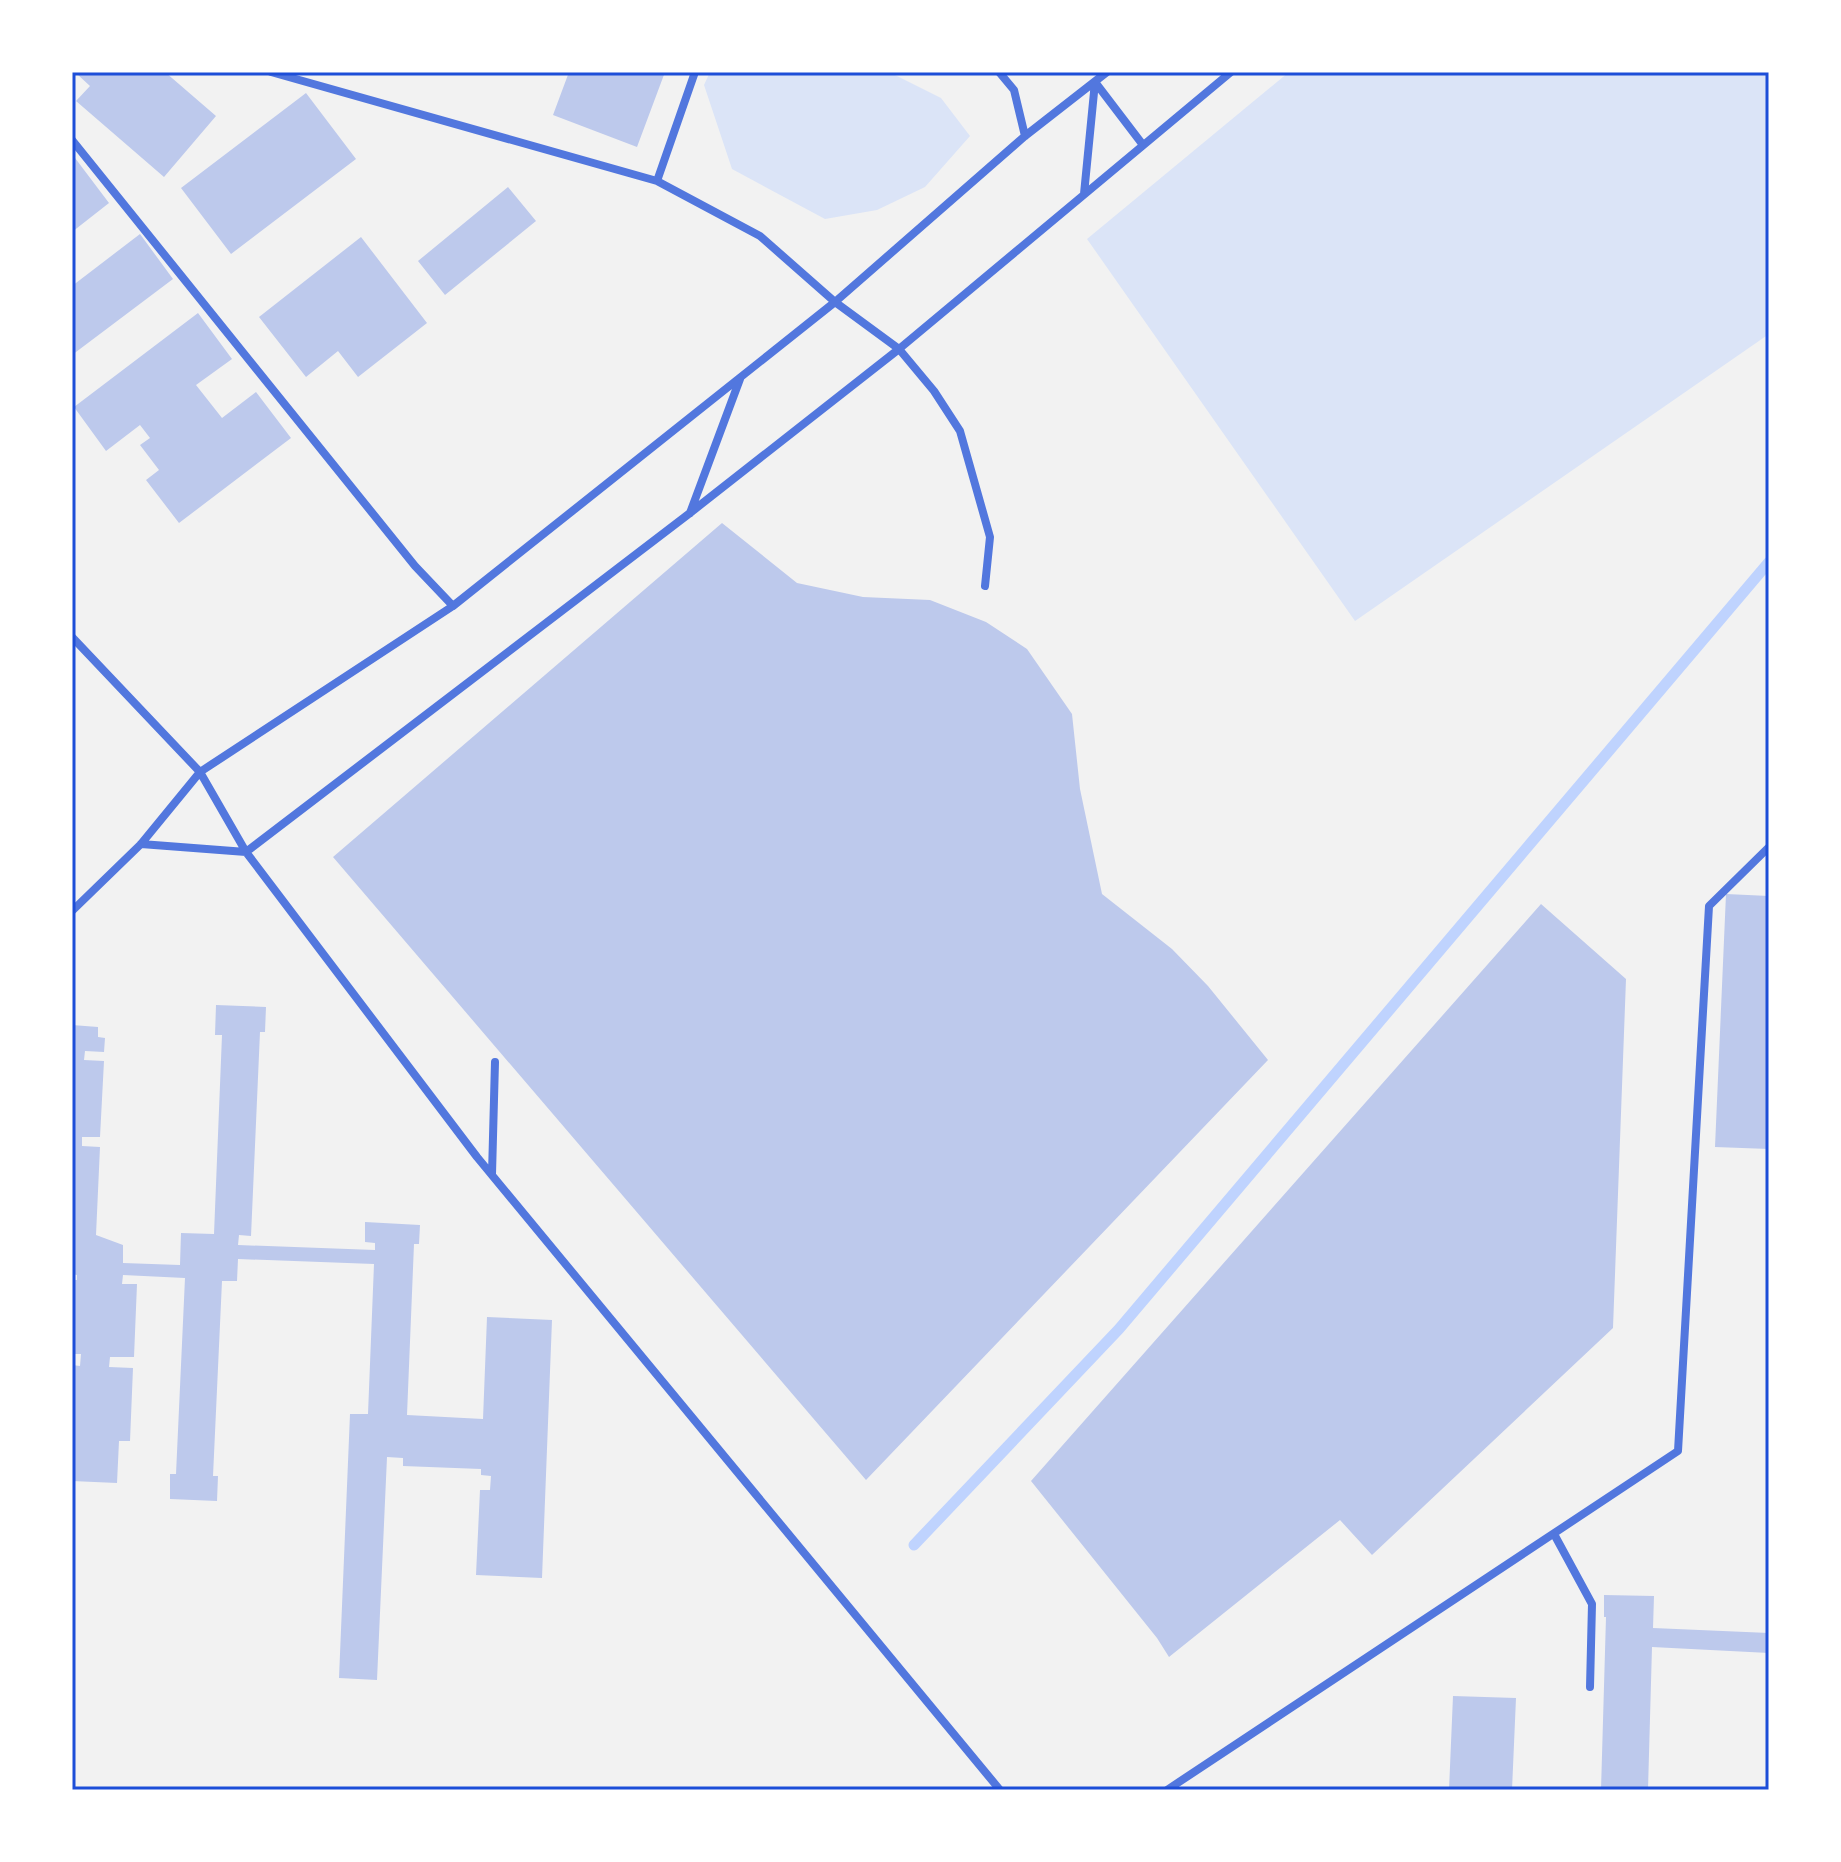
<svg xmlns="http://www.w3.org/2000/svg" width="1841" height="1862" font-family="'PT Serif',serif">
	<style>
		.green { fill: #dbe4f7 }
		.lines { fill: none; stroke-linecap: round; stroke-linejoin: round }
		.stream { stroke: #bfd3fe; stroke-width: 11 }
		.building { fill: #bdc9ec }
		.minor { stroke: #5277de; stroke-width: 8 }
		.neatline { fill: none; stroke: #1d4ed8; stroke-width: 3 }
	</style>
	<rect width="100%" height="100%" fill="#f2f2f2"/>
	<path class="green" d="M710,72h179l52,26 29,38 -45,51 -48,23 -52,9 -93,-50 -28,-84z
		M1289,72l480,1v261l-414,287 -268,-382z"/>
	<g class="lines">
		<path class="stream" d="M914,1545l205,-216 650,-767"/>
	</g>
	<path class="building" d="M79,72h86l51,44 -52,61 -88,-76 14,-15 -13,-12z
		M569,72h96l-28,75 -84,-32z
		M306,93l50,66 -125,95 -50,-66z
		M72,154l37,49 -37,29z
		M508,187l28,34 -91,74 -27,-34z
		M140,234l33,45 -101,76v-69z
		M361,237l66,86 -69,54 -20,-26 -32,26 -47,-60z
		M198,313l34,46 -36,26 26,33 34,-26 35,46 -112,85 -33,-43 13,-10 -19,-25 10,-7 -10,-13 -34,26 -32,-44z
		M722,523l75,60 66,14 67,3 56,22 41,27 45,65 8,75 22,105 70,55 36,37 60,74 -402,420 -533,-623z
		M1726,894l43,2v253l-54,-2z
		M1541,904l85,75 -13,349 -241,227 -32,-35 -171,137 -12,-19 -126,-157z
		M216,1005l50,2 -1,25h-5l-9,204 -12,-1 -1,10 137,5v-7l-10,-1v-20l55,3 -1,19h-5l-7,171 76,4 4,-102 65,3 -10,258 -66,-3 4,-85h10l1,-14 -10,-1v-6l-78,-3v-8l-16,-1 -10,223 -38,-2 11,-264h18l6,-150 -136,-5 -1,22h-15l-9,195h5l-1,25 -47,-2v-25h6l9,-196 -62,-3 -1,9h15l-3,73h-24l-1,10 24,1 -3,73h-11l-2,42 -45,-2v-116l8,1 1,-12h-9v-74h5v-5l-5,-1v-249l26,2v10l7,1 -1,14 -19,-1 -1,9 20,1 -4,76h-18v9l18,1 -4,88 27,10v18l57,2 1,-32 33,1 8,-199h-7z
		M1604,1595l50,1 -1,32 116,5v20l-117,-6 -4,143h-47l5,-173h-2z
		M1453,1696l63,2 -4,92h-63z"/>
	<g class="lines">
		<path class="minor" d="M271,72l386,109 103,55 75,66 64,47 35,42 26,40 30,106 -5,49
			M999,72l15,18 11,46
			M1095,82l48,63
			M72,140l343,426 38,40
			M657,181l38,-109
			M1084,194l11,-112
			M690,513l50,-134
			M72,637l128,135 46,80 231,305 523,633
			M141,844l105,8 444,-339 209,-164 332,-277
			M72,911l69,-67 59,-72 253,-166 382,-304 190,-166 82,-64
			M492,1174l3,-112
			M1554,1534l38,70 -2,83
			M1167,1790l511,-339 31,-545 60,-59"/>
	</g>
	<rect width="1841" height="1862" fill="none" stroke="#ffffff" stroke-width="148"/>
	<rect x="74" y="74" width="1693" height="1714" class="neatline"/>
</svg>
